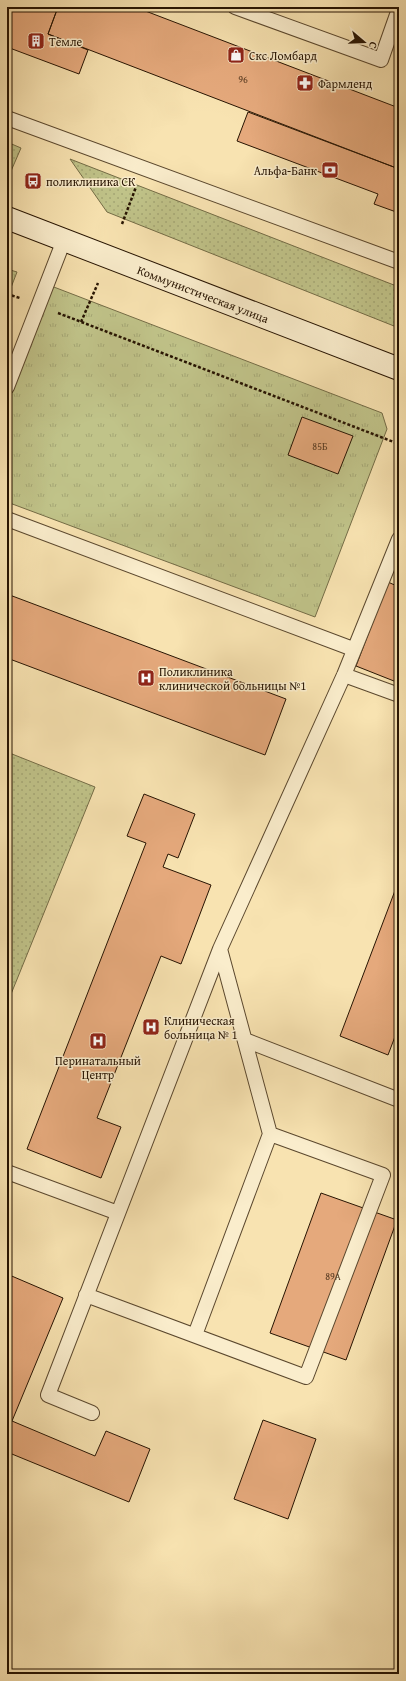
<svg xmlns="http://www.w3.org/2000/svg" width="406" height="1681" font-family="'Gentium Book Plus',serif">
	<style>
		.grass { fill: url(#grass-dots); stroke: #746c46 }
		.park { fill: url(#park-tufts); stroke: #746c46 }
		.building { fill: #e5a97c; stroke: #271402 }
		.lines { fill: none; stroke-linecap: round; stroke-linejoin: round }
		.service-casing { stroke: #5b482e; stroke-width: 16 }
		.secondary-casing { stroke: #271402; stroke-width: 24 }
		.path { stroke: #271402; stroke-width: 2.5; stroke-dasharray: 3 2; stroke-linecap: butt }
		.service { stroke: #faedcc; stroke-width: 14 }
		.secondary { stroke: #faedcc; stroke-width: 22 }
		.labels { text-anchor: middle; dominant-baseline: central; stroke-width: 3; stroke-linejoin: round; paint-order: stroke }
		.number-label { font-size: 10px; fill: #563920 }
		.poi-label { font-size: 12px; fill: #271402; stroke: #faedcc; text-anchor: start }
		.street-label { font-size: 12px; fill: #271402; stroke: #faedcc }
	</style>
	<defs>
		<pattern id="grass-dots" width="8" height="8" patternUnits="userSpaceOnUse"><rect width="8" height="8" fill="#c0c389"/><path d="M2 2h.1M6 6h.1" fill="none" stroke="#a5a775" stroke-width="1.8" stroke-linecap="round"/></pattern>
		<pattern id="park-tufts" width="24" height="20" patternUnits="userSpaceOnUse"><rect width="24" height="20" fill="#c0c389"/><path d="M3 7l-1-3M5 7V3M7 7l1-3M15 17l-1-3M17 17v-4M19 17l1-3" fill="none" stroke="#a5a775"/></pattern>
	</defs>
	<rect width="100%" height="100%" fill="#f8e3b1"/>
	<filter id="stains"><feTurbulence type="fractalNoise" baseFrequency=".005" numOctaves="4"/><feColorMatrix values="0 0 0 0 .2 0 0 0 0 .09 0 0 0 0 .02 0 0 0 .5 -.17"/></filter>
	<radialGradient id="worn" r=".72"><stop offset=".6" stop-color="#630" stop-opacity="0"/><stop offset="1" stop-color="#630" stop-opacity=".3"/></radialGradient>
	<path class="grass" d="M7,142l14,6 -13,30h-1z
		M70,159l329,128v41l-292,-116z
		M7,752l88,35 -88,217z"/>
	<path class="park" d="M7,269l10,3 -10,26z
		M46,284l336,129 5,16 -72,188 -308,-115v-116z"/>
	<path class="building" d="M7,7h51l-10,27 40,16 -9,24 -72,-27z
		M58,7h77l264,101v61l-351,-135z
		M248,112l151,57v44l-25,-9 4,-10 -141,-53z
		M302,417l51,19 -15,38 -50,-19z
		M388,582l11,5v96l-43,-17z
		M7,594l279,105 -21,56 -258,-97z
		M144,794l51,20 -17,44 -10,-4 -5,13 48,18 -30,79 -20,-8 -64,162 24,9 -20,51 -74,-29 119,-306 -19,-7z
		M399,880v146l-11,29 -48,-19z
		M321,1193l76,27 -51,140 -76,-27z
		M7,1274l56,24 -51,123 83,35 11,-25 44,18 -21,53 -122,-50z
		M263,1420l53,19 -28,80 -54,-20z"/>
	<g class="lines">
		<g class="service-casing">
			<path id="service" d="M235,7l146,53 18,-51
				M7,118l392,144
				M7,387l57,-147
				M7,519l346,130
				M344,675l55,20
				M245,1040l154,60
				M7,1172l111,41
				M86,1295l220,82 77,-202 -113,-41
				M195,1335l75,-201 -50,-185
				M92,1413l-44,-18 172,-446 124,-274 55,-136"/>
		</g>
		<g class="secondary-casing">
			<path id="secondary" d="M7,218l392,151"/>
		</g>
		<path class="path" d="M122,224l14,-37
			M7,294l13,4
			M58,313l341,131
			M81,322l17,-39"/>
		<use href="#service" class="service"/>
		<use href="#secondary" class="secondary"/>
	</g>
	<defs>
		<g id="building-square" transform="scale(0.9)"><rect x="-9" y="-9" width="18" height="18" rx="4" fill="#8f2418" stroke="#faedcc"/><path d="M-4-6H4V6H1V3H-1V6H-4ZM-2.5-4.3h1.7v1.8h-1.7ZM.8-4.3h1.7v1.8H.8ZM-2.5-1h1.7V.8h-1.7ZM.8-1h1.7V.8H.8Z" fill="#fff"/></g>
		<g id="shop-square" transform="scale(0.9)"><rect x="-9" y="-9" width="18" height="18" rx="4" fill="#8f2418" stroke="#faedcc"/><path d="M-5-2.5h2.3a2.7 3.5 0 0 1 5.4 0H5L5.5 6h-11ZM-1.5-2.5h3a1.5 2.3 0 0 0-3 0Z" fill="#fff"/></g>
		<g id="pharmacy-square" transform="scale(0.9)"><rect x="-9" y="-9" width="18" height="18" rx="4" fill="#8f2418" stroke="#faedcc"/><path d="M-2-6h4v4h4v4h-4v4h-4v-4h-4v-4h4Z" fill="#fff"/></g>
		<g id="bank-square" transform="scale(0.9)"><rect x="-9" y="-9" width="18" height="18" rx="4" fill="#8f2418" stroke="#faedcc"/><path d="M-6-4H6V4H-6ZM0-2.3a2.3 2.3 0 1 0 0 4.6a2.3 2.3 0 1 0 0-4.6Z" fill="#fff"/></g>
		<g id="bus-square" transform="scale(0.9)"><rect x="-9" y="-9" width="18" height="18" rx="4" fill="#8f2418" stroke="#faedcc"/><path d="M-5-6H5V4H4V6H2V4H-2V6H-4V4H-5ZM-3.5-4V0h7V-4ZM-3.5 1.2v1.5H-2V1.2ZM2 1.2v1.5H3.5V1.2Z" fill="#fff"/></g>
		<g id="hospital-square" transform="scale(0.9)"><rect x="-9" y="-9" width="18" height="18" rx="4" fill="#8f2418" stroke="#faedcc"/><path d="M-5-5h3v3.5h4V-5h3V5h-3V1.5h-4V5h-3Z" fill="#fff"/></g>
	</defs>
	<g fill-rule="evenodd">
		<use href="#building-square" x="36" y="41"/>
		<use href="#shop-square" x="236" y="55"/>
		<use href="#pharmacy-square" x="305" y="83"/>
		<use href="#bank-square" x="330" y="170"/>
		<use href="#bus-square" x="33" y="181"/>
		<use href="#hospital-square" x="146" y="678"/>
		<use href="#hospital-square" x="151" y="1027"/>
		<use href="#hospital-square" x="98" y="1041"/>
	</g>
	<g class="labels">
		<g class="number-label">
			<text x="243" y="79">96</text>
			<text x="320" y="446">85Б</text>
			<text x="333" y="1276">89А</text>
		</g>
		<g class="poi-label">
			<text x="49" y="41">Темле</text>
			<text x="249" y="55">Скс Ломбард</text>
			<text x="318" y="83">Фармленд</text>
			<text x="317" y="170" text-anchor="end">Альфа-Банк</text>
			<text x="46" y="181">поликлиника СК</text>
			<text x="159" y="671">Поликлиника<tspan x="159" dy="14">клинической больницы №1</tspan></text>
			<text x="164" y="1020">Клиническая<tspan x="164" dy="14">больница № 1</tspan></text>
			<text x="98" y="1060" text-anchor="middle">Перинатальный<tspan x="98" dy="14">Центр</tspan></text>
		</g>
		<g class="street-label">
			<text transform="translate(203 294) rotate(21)">Коммунистическая улица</text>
		</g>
	</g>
	<rect width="406" height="1681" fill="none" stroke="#f8e3b1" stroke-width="24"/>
	<rect x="8" y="8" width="390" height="1665" fill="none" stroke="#271402" stroke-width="2"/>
	<rect x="12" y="12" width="382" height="1657" fill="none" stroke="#271402"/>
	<g transform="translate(364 42) rotate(109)" stroke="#faedcc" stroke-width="3" paint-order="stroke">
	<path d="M0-3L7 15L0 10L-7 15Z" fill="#271402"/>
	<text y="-6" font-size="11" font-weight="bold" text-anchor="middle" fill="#271402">С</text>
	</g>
	<rect width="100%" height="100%" filter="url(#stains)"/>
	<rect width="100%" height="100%" fill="url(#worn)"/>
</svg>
